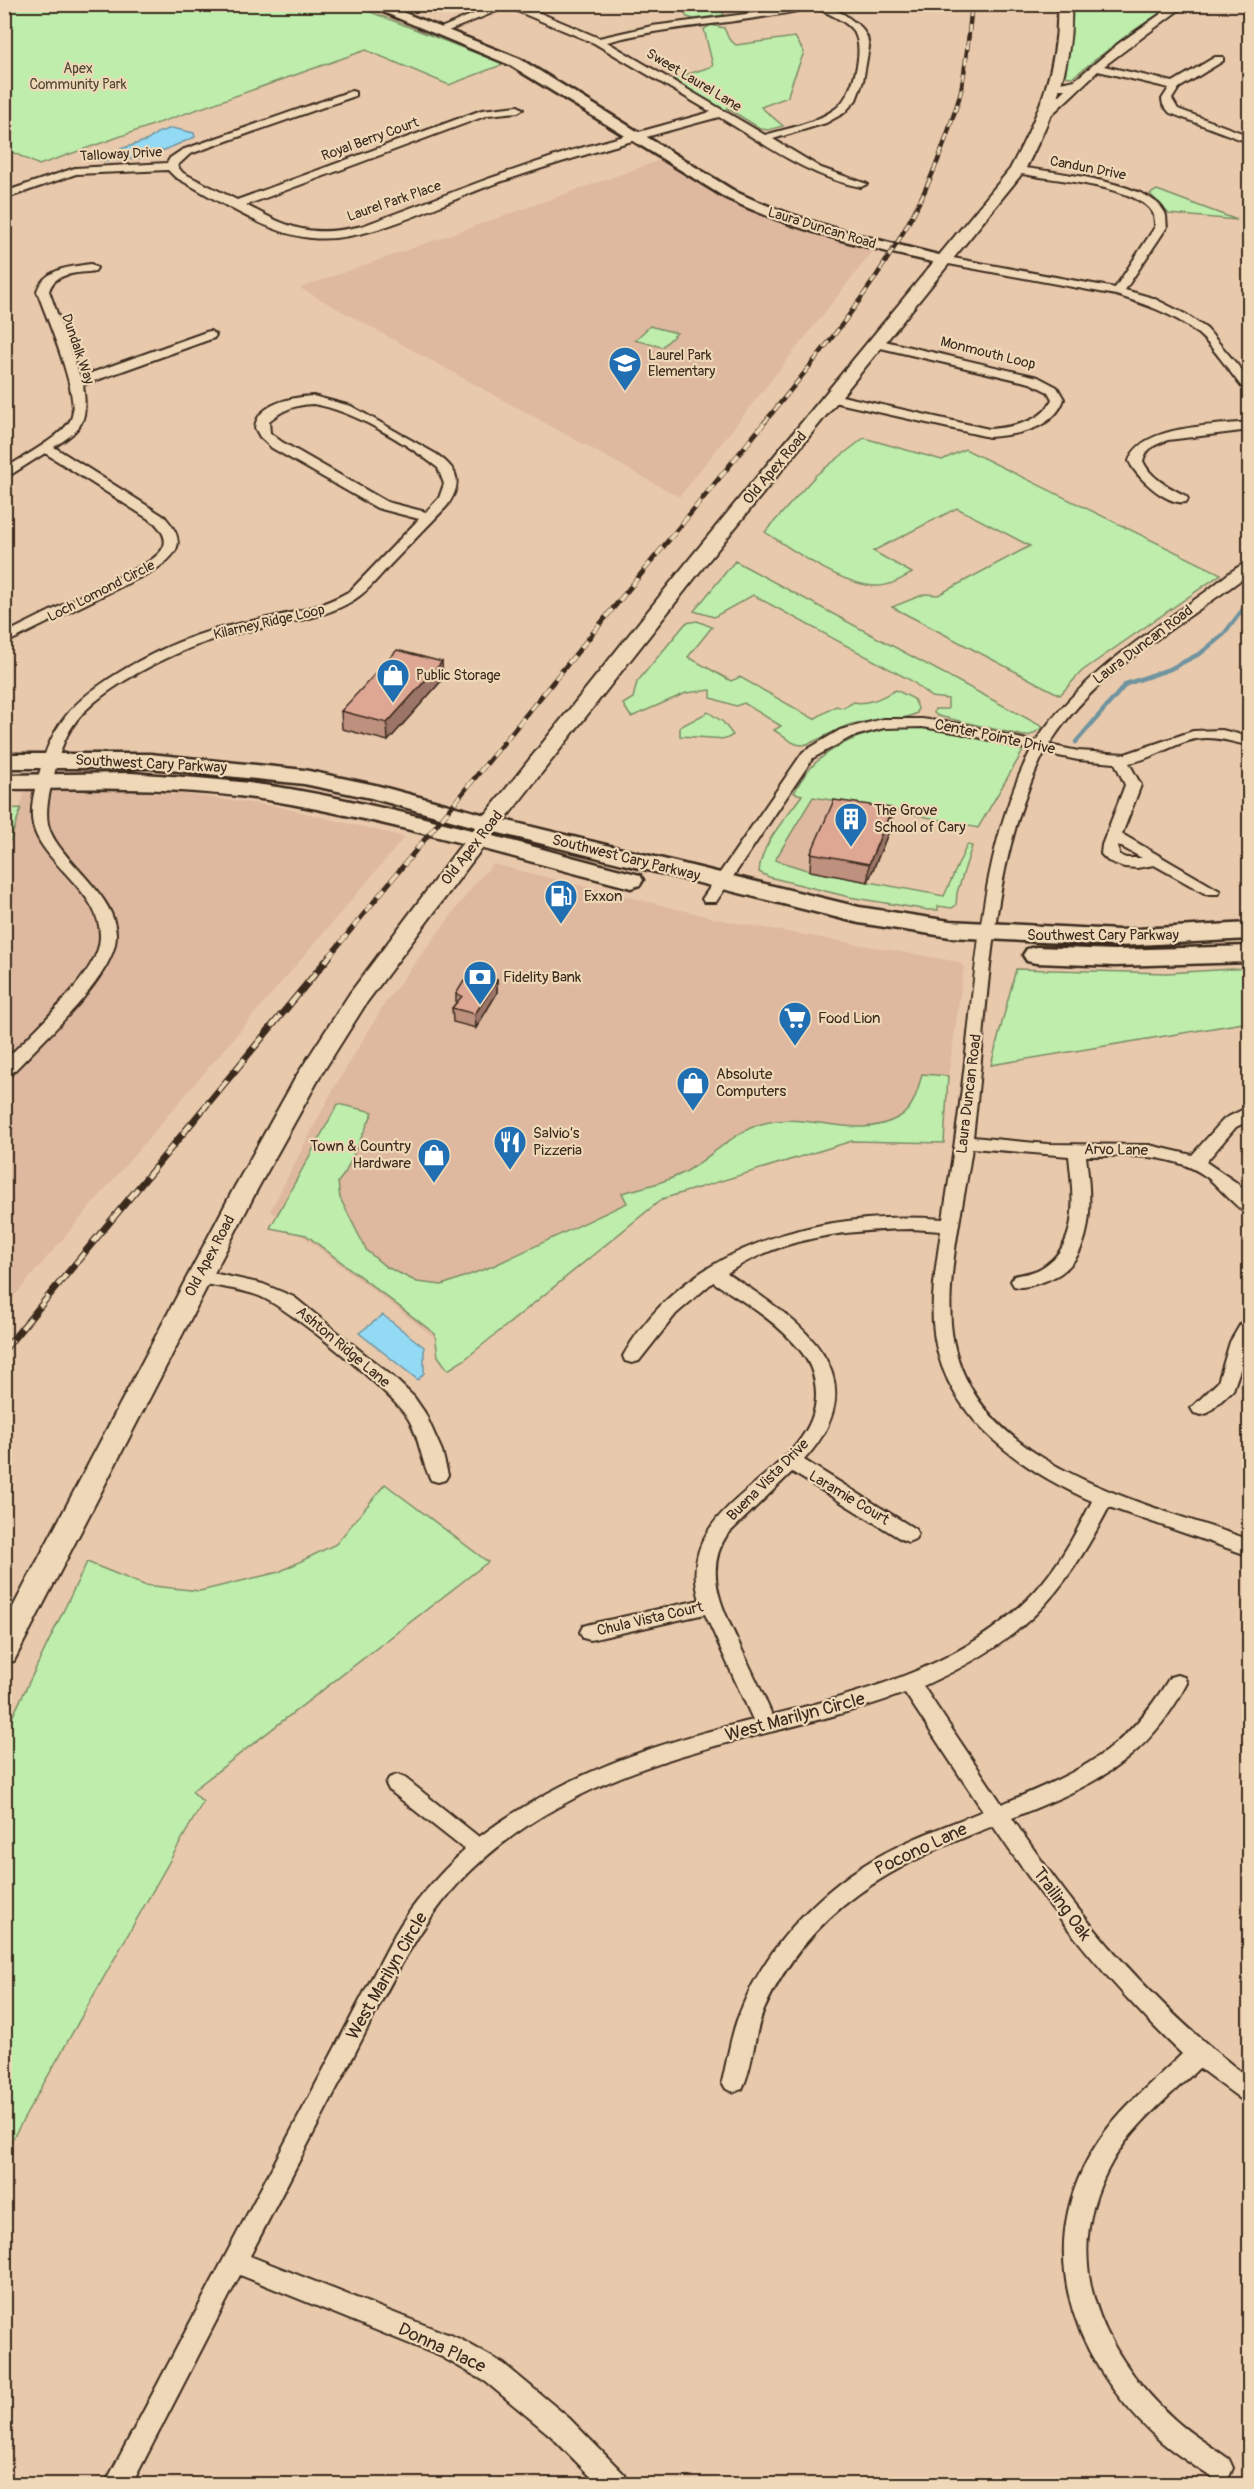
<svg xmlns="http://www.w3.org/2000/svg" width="1254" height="2489" font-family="Pangolin,sans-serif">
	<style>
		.built { fill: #deb99f }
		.green { fill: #beedac; stroke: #7c8c65; stroke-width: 1.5 }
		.water { fill: #93daf5; stroke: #70949f; stroke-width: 1.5 }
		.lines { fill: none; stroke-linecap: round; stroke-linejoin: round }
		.stream { stroke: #70949f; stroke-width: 4.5 }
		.minor-casing { stroke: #3b2a1e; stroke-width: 4 }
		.tertiary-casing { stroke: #3b2a1e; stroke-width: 5 }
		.secondary-casing { stroke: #3b2a1e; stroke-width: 4 }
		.primary-casing { stroke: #3b2a1e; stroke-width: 5 }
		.minor { fill: #eed8b7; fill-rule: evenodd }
		.tertiary { fill: #eed8b7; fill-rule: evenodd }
		.secondary { fill: #eed8b7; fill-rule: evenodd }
		.primary { fill: #eed8b7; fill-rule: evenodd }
		.rail-far2-casing { stroke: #3b2a1e; stroke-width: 4.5 }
		.rail-far1-casing { stroke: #3b2a1e; stroke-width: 5 }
		.rail-casing { stroke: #3b2a1e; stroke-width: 7 }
		.rail-far2 { stroke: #eed8b7; stroke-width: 3; stroke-dasharray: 8; stroke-linecap: butt }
		.rail-far1 { stroke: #eed8b7; stroke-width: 4; stroke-dasharray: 10; stroke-linecap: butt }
		.rail { stroke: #eed8b7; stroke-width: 4.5; stroke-dasharray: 14; stroke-linecap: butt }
		.wall { fill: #be907e; stroke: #3b2a1e; stroke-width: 1.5 }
		.shaded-wall { fill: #9b7567; stroke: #3b2a1e; stroke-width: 1.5 }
		.building { fill: #dda793; stroke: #3b2a1e; stroke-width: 1.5 }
		.labels { text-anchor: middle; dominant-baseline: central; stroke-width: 4.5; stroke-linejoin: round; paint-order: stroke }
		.far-park-label { font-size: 14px; fill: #4f4733; stroke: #eed8b7 }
		.far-street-label { font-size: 14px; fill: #3b2a1e; stroke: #eed8b7 }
		.far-poi-label { font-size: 14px; fill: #3b2a1e; stroke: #eed8b7; text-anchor: start }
		.street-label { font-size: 15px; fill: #3b2a1e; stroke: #eed8b7 }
		.poi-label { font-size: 15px; fill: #3b2a1e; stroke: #eed8b7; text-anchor: start }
		.near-street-label { font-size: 18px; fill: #3b2a1e; stroke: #eed8b7 }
	</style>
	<rect width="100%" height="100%" fill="#e9c9ac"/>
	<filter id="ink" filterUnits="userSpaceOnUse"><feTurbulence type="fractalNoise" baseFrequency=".0167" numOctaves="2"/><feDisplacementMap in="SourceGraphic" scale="12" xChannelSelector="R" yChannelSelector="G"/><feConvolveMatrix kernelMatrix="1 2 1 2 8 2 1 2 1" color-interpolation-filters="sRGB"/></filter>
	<g filter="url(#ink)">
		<path class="built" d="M669,157l62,38 146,51 -198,251 -379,-209z
			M147,789l133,18 125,30 -400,470 -1,-457 7,-11 14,-48z
			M813,797l85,14 -7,15 -58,-8 -23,53 -35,-11z
			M493,864l238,58 228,40 5,5 -17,119 -3,57 -92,-2 -190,58 -198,161 -194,-149 60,-116 55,-92 92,-122z"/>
		<path class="green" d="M4,5h349l151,59 -55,21 -83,-35 -327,115 -31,-15 -3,1z
			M680,5h39l5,10 -30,4 -7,-2z
			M1070,5l93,6 -37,25 -53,41 -10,-1 8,-45z
			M711,25l13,3 5,11 7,6 59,-8 9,15c-3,9 -16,38 -16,45l-27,10 22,19 -15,4 -7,-1 -34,-21 -2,4 -52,-33 40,-13 -9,-37z
			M1157,190l80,30 -68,-6 -19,-20z
			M650,326l3,1 24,6 -15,14 -27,-7z
			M864,438l78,22 23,-11 256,125 -139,97 -22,24 -168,-88 33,-13 13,1 92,-49 -73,-38 -84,43 39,22c-11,6 -22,13 -34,13 -33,1 -86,-36 -113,-54l51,-57z
			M735,561l308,166 -12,8 -7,1 -86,-20 -4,-3 1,-4h13v-10l-17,-2 -19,-16 -159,-86 -39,22 -20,-6z
			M697,621l15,6 -24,30 43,24 9,-4 74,42 22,-13 7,2 11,-6c15,3 28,-5 42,-12l18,9 4,9 -1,5c-18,10 -45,6 -65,11 -15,4 -36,19 -49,21 -9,1 -21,-10 -29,-15l7,-4 -37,-23 -8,3 -25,-8v-8l-25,3 -55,24 -8,-13 10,-6 4,-16 49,-59z
			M708,712l15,10 10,13 -7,4 -46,-3v-9z
			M901,726c42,-1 82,11 122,25l-45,77 -80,-17 -85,-14 -38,63 35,11 134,25 23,-51 5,1 -15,47 -1,12 -4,3 -14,-2v4h-10l-79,-13 -80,-20 -10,-5c2,-29 27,-54 43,-77l-8,-2c19,-42 64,-60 107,-67z
			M21,808l-10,31 -6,11v-41z
			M1249,968v54l-258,43 25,-96 151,4z
			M922,1074l26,2 -4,67 -92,-2 -190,58 -198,161 -16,10 -10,-14 -3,-22 -129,-99 -36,-7 68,-124 35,8 -28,61 -7,9 2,16 27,53 18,15 32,16 25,3 51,-19 134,-63 -5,-10c22,-6 45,-11 65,-22 27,-16 50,-43 82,-49 43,-9 89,19 130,-5 15,-8 19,-28 23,-43z
			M385,1484l103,78 -296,229 11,11 -198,350v-420l82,-170 57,23 56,6 79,-19 57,-28z"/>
		<path class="water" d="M172,128l22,5 1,4 -47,20 -40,4 -18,-2 58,-19 9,-7z
			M383,1315l41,32v26l-6,7 -59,-47z"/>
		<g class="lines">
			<path class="stream" d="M1076,742l50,-58 44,-15 31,-16 23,-19 26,-34"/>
			<g class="minor-casing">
				<path id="minor" d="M496,4h23l80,34 53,-12 110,-14 40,-8h23l20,11 16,12 6,10 2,10 -6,34 -7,19 -12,13 -18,10 -53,16 48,29 46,16 -6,3c-53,-10 -97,-44 -142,-70 -75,20 -149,41 -222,66 -55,19 -129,61 -186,55 -44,-4 -96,-40 -136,-61l-7,-7 -92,4 -72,25v-7l71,-24 92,-5 3,-5 12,-8 169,-59 4,1v4l-165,58 -13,12 6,7 54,27 245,-90 36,-4 5,3 -5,3 -30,3 -242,90c45,24 64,33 116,21l123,-46 85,-29 141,-39 -117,-69 -87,-36 -64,26 -9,-2zM815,7c13,7 31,13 39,25 12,18 -2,66 -19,77 -21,15 -46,19 -70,26l-158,-93c68,-18 139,-18 208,-35z
					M1175,4h12l-83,62 69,16 42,-25h8v4l-44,27 -7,11 6,10 72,27v7l-80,-30 -7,-8 -1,-6 7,-11 -71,-17 -48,45h-8v-4l23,-23h-15v-4l25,-5 43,-36z
					M1017,167c30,4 136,15 148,46 2,4 1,10 2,14l-42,63 28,8 32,16 22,15 43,51v13l-4,-1c-16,-19 -30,-43 -49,-59 -23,-19 -52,-29 -81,-38l-178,-33v-4l4,-2 173,32 40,-61c0,-4 0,-10 -2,-14 -16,-29 -109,-33 -140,-41l-2,-2z
					M91,264l6,4 -2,3c-17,3 -40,0 -46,20l31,86 126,-45 4,-1 6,4 -2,3 -131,47c5,35 1,43 -29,62l111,70c21,24 15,36 -10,53l-151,74v-10l141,-70c19,-12 28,-22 10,-41l-110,-70 -41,26v-10c18,-12 58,-32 67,-50 10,-23 -25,-102 -34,-128 8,-23 33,-24 54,-27z
					M876,339l162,38 19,10 7,12c-10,30 -47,36 -75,38l-160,-36 -2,-3 6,-4 156,35c22,-2 54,-6 63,-30l-4,-7 -18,-9 -158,-37v-6z
					M313,396l38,10 85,48c23,16 27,29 11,52 -19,20 -38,39 -57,59 -13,14 -25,30 -43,39 -34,18 -73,20 -109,29 -48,10 -136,51 -164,91 -11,15 -16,34 -20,51 -4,15 -9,33 -6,49 8,38 81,75 66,124 -11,37 -66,88 -93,116l-11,11 -6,1v-15c24,-24 89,-84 95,-116 10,-50 -57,-79 -66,-120 -4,-19 3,-40 8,-58 9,-33 25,-57 52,-77 41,-30 91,-54 140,-65 41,-9 80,-13 117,-34l69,-72 -42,-11 -105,-60 -12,-11 -5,-9c2,-25 38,-31 58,-32zM313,404c40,6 93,39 125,64l6,16 -5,14 -13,14 -39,-10 -105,-60 -12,-9 -1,-12c14,-11 25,-16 44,-17z
					M1250,422v8l-82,10c-12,4 -22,8 -25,21 8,18 26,26 43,35l2,3 -2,3c-19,4 -50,-25 -57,-41 12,-37 88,-35 121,-39z
					M1250,562v11c-69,53 -154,96 -201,172l29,6 47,3 68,-23 29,-1 28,7v9c-21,-5 -41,-12 -62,-5 -20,6 -37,18 -59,22l12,22 -19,49 98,57 -2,3h-12l-52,-29 -17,3 -13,-1 -16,-6 -7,-7 1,-9 23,-60 -10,-22 -37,-3 -34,-7c-57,115 -55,258 -71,384l74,7 102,1 43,10 32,-36 26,-13v14l-14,7 -30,35 31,21 13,14v18c-10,-3 -31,-28 -42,-37 -34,-26 -81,-22 -122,-22 5,43 12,107 -41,125 -10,3 -21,8 -31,5l-3,-5 3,-5c8,-2 19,-3 27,-8 40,-23 32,-73 28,-112l-97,-8c-8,56 -25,120 -21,176 12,141 191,177 299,216v16l-141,-49c-49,95 -88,134 -186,179l79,118c79,-33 122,-51 168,-127l7,-2 7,2 3,6c-41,80 -96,103 -175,135 69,102 140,186 238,261v24l-8,-3 -43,-32c-30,29 -65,56 -87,94 -54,95 -13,188 62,257 16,15 37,27 55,40l4,9 -4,9 -9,4 -9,-4c-19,-13 -39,-25 -55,-40 -89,-83 -128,-200 -51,-305 22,-30 51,-53 77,-78 -73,-69 -133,-145 -189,-228 -100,39 -182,81 -229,184 -11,25 -10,55 -22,79l-8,3 -8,-3 -4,-7c5,-21 8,-42 15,-62 24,-67 76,-125 137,-161 34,-20 72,-33 109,-48l-78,-118c-91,34 -189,46 -279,82 -63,25 -123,60 -169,110 -44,49 -71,108 -101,166 -35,68 -71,137 -106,205l210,83 44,25 65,54 56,57 4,9h-31l-47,-48 -65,-54 -44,-25 -202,-82 -108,209h-27l290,-550c18,-31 43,-59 70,-84l-76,-60 -3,-6 3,-6 8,-3 8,3 74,59c84,-63 174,-93 274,-117l-48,-106 -115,26 -7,-2 -3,-6 3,-6 7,-2 110,-24c-32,-101 116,-122 116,-205 0,-21 -8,-38 -23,-53 -22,-24 -52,-42 -80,-60l-37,32 -37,47 -7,2 -7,-2 -2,-5c64,-113 199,-146 320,-137 10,-62 19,-123 25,-185 11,-98 18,-195 63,-284l-71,-17 -38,-6 -38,1 -33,9 -38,21 -97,144h-12l-2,-3 101,-147 37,-22 43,-11h39l38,5 75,18c43,-64 108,-105 169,-149 13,-9 30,-27 46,-31zM1118,845l24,13h-16l-7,-3zM912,1229l29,2c-4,30 -10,62 -8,92 6,90 84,145 159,178 -14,28 -29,57 -49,81 -67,81 -174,109 -271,133 -9,-21 -19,-42 -29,-63 -17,-37 -42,-78 -16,-117l65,-63 109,67 7,3 7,-3 3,-5 -3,-5 -111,-69c79,-87 -8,-141 -77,-187 55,-36 120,-43 185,-44z
					M199,1270l64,14 31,13 99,80 21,20 11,16 17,38 6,24 -3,5 -7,2 -7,-2c-10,-18 -11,-41 -22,-60 -14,-26 -121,-113 -150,-124 -21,-8 -45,-9 -66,-15l-3,-5 3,-5z
					M1250,1319v22l-17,49 -25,23 -7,2 -7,-2 -3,-5 27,-26 12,-40 13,-22z"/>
			</g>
			<g class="tertiary-casing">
				<path id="tertiary" d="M364,4h18l138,55 216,133c68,32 139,47 211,65l2,3 -7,4c-74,-16 -147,-33 -216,-66l-216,-133z"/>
			</g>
			<g class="secondary-casing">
				<path id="secondary" d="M1057,4h14c3,62 -19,113 -46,166l-320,395 -231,294 -107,143 -46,73 -63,113 -244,473 -10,3v-40l230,-436 63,-113 53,-82 108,-144 233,-292 319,-388c28,-53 50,-104 47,-165z"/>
			</g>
			<g class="primary-casing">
				<path id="primary" d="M4,754h146l154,16 71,15 125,34 359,88 91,14 169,9 131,-7v16l-131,7 -169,-9 -91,-14 -376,-94 -112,-31 -67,-14 -154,-16h-146z
					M131,773c53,4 106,7 159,16 118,21 234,56 350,86l3,5 -3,5 -9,3c-113,-29 -226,-63 -340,-84 -95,-18 -191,-16 -287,-15v-14z
					M1250,946v16l-135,4 -79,-3 -9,-2 -4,-6 4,-6 9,-2 79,3z"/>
			</g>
			<use href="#minor" class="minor"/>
			<use href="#tertiary" class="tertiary"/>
			<use href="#secondary" class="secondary"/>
			<use href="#primary" class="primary"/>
			<g class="rail-far2-casing">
				<path id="rail-far2" d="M764,423c73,-90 150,-182 185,-294 4,-14 11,-29 13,-44 5,-26 7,-54 10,-81"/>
			</g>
			<g class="rail-far1-casing">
				<path id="rail-far1" d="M328,958l437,-536"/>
			</g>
			<g class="rail-casing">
				<path id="rail" d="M4,1350l325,-393"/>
			</g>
			<use href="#rail-far2" class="rail-far2"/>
			<use href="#rail-far1" class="rail-far1"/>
			<use href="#rail" class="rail"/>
		</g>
		<path class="wall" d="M443,679l-55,62 -46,-12 -1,-18z
			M891,826l-23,56 -58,-11 1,-18z
			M497,980v13l-21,35 -23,-6 -1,-14 4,-5v-9l12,-11z"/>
		<path class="shaded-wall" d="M442,662l1,17 -55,62 -1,-18z
			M892,808l-1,18 -23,56 1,-18z
			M497,980v13l-21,35 -1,-14z"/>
		<path class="building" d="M397,650l45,12 -55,61 -46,-12z
			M834,800l58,8 -23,56 -58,-11z
			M474,974l23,6 -22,34 -23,-6 10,-12 -6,-2 8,-13 4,2z"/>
	</g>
	<defs>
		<g id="school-pin" transform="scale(1.725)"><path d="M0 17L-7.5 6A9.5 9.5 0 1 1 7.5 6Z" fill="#1f6fb2" stroke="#eed8b7"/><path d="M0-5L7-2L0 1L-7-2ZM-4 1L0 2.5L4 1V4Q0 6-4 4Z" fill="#fff"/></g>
		<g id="shop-pin" transform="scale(1.725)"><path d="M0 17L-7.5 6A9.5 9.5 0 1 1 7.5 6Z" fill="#1f6fb2" stroke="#eed8b7"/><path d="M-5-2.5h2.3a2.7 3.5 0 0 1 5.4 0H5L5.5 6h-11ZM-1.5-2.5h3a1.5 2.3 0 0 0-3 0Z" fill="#fff"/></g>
		<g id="building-pin" transform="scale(1.725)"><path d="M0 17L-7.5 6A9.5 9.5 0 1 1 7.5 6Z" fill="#1f6fb2" stroke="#eed8b7"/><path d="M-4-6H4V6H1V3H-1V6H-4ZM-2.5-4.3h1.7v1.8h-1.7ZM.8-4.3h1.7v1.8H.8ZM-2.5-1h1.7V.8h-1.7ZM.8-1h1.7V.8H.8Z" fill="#fff"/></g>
		<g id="fuel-pin" transform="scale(1.725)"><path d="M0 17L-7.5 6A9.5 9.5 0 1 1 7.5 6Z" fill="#1f6fb2" stroke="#eed8b7"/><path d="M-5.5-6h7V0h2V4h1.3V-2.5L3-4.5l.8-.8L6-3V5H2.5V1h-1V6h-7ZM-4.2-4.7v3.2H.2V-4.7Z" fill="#fff"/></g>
		<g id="bank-pin" transform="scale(1.725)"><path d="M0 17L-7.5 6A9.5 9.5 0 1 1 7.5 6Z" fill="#1f6fb2" stroke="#eed8b7"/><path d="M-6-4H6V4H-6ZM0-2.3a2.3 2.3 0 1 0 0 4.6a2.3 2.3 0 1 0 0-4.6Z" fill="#fff"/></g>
		<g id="supermarket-pin" transform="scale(1.725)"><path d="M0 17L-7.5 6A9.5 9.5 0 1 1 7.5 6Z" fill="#1f6fb2" stroke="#eed8b7"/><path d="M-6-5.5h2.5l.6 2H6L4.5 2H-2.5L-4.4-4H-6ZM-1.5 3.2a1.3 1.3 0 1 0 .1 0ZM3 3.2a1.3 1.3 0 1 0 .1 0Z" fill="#fff"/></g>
		<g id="restaurant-pin" transform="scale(1.725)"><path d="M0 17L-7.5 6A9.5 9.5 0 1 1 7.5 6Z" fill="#1f6fb2" stroke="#eed8b7"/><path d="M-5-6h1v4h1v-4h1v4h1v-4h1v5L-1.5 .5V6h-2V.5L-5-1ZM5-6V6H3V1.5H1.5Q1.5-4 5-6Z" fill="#fff"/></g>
	</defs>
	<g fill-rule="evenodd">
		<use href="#school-pin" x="625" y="363"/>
		<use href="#shop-pin" x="393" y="675"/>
		<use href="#building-pin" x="851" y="819"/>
		<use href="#fuel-pin" x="561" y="896"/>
		<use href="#bank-pin" x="480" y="977"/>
		<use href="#supermarket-pin" x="795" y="1018"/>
		<use href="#shop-pin" x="693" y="1083"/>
		<use href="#restaurant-pin" x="510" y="1142"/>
		<use href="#shop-pin" x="434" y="1155"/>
	</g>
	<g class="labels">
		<g class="far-park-label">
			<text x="78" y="68">Apex<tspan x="78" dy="16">Community Park</tspan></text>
		</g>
		<g class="far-street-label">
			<text transform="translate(694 80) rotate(31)">Sweet Laurel Lane</text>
			<text transform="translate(370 139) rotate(-20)">Royal Berry Court</text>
			<text transform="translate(121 154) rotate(-3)">Talloway Drive</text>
			<text transform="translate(1088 168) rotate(11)">Candun Drive</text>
			<text transform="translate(394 201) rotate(-19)">Laurel Park Place</text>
			<text transform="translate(822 228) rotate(17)">Laura Duncan Road</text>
			<text transform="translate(78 349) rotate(71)">Dundalk Way</text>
			<text transform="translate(988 353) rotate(14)">Monmouth Loop</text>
			<text transform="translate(101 591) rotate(-27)">Loch Lomond Circle</text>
			<text transform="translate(269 622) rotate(-13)">Kilarney Ridge Loop</text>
		</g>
		<g class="far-poi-label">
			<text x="648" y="355">Laurel Park<tspan x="648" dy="16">Elementary</tspan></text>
			<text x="416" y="675">Public Storage</text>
		</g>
		<g class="street-label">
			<text transform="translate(775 468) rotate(-50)">Old Apex Road</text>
			<text transform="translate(1143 645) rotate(-37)">Laura Duncan Road</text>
			<text transform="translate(995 737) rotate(12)">Center Pointe Drive</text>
			<text transform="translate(151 764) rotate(3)">Southwest Cary Parkway</text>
			<text transform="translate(472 848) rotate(-52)">Old Apex Road</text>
			<text transform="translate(626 858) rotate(14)">Southwest Cary Parkway</text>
			<text x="1103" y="935">Southwest Cary Parkway</text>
			<text transform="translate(969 1094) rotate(-83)">Laura Duncan Road</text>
			<text transform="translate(1116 1150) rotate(1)">Arvo Lane</text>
			<text transform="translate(210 1256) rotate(-62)">Old Apex Road</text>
			<text transform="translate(343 1347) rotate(40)">Ashton Ridge Lane</text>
			<text transform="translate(768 1480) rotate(-45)">Buena Vista Drive</text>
			<text transform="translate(849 1498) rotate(31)">Laramie Court</text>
			<text transform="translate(650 1619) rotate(-13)">Chula Vista Court</text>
		</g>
		<g class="poi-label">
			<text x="874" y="810">The Grove<tspan x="874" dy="17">School of Cary</tspan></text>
			<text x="584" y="896">Exxon</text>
			<text x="503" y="977">Fidelity Bank</text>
			<text x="818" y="1018">Food Lion</text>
			<text x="716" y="1074">Absolute<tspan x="716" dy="17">Computers</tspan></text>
			<text x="533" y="1133">Salvio’s<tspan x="533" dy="17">Pizzeria</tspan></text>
			<text x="411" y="1146" text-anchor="end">Town &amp; Country<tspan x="411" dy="17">Hardware</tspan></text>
		</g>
		<g class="near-street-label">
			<text transform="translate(795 1717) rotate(-15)">West Marilyn Circle</text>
			<text transform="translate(921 1849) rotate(-25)">Pocono Lane</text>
			<text transform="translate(1062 1904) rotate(54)">Trailing Oak</text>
			<text transform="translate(387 1976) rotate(-60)">West Marilyn Circle</text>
			<text transform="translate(442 2348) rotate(25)">Donna Place</text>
		</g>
	</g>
	<rect width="1254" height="2489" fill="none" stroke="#eed8b7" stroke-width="24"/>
	<rect x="12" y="12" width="1230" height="2465" fill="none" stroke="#3b2a1e" stroke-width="2" filter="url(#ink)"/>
</svg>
